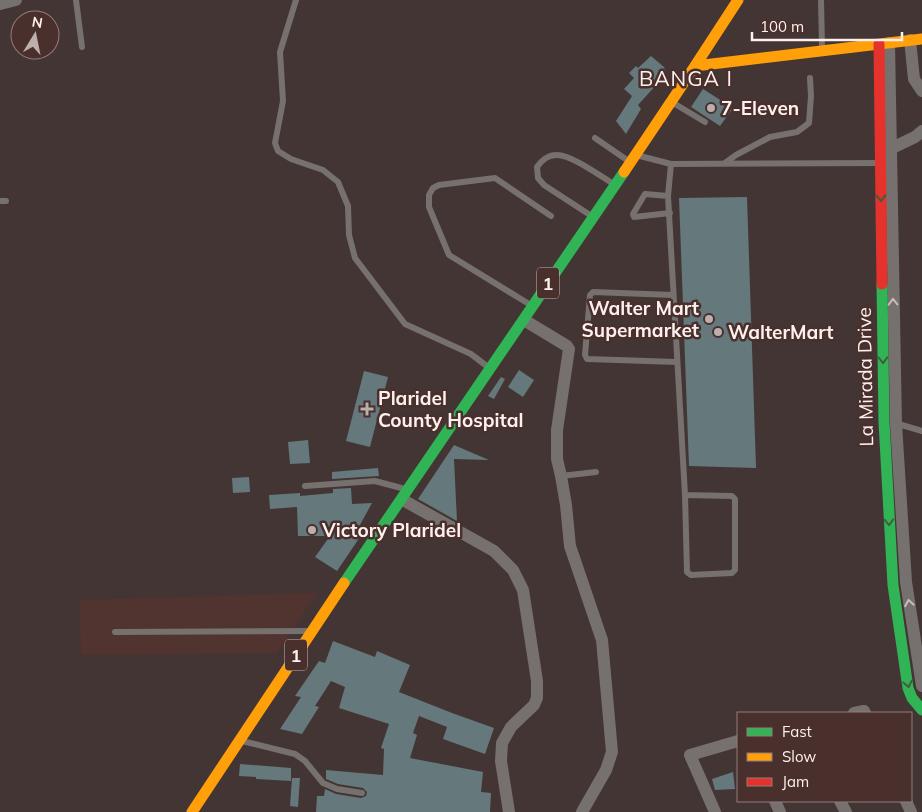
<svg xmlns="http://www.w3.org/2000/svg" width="922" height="812" font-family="Mulish,sans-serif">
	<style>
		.built { fill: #513330 }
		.building { fill: #65787c }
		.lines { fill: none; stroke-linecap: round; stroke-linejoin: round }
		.lane { stroke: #76706e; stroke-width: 6 }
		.street { stroke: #76706e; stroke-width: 12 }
		.fast { stroke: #30b455; stroke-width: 11 }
		.slow { stroke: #ff9f0a; stroke-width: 11 }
		.jam { stroke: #e5322d; stroke-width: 11 }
		.oneway { stroke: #405e3b }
		.oneway2 { stroke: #c8bdbb }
		.poi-dot { fill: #bdafad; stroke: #49302d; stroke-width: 2 }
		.labels { text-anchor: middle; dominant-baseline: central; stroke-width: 5; stroke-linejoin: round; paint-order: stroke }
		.shield { fill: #49302d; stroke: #c8b6b4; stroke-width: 1 }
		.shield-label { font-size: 18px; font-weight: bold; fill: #fef0ee }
		.poi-label { font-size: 19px; font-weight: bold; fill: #fef0ee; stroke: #49302d; text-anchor: start }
		.street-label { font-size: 19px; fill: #fef0ee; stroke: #49302d }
		.quarter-label { font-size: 21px; letter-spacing: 1px; fill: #fef0ee; stroke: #49302d }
	</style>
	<rect width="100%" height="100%" fill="#433533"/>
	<path class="built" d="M317,593l-40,60 -196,2 -2,-55z"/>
	<path class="building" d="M651,56l13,11 3,9 -9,9 -1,-1 -19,21 3,4 -15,25 -10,-13 16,-25 -8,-7 10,-11 -5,-5 7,-7 2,2z
		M703,89l30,19 -13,18 -29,-19z
		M747,197l9,271 -67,-2 -10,-268z
		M519,370l15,10 -11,17 -15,-10z
		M364,371l24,6 -18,70 -24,-6z
		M501,377l4,2 -11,20 -6,-3z
		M308,440l2,23 -20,1 -2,-22z
		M454,445l35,15 -35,-1 3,62 -39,-22z
		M378,468l1,8 -47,3v-7z
		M249,477l1,15 -17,1 -1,-15z
		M351,488l1,16 20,-1 -17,31 5,3 -23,34 -22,-14 15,-21h-32l-1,-29 -27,2 -1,-14 31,-2v3l33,-3v-4z
		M333,641l42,16 2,-6 33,14 -11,27 53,21 42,15 -9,26 -42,-15 4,-12 -28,-11 -6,17 4,2 -7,23 73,14 -2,20 10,1 -1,19h-174l1,-16h7l1,-7 11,5 25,4 5,-2 1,-4 -4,-4 -25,-4 -12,-5v-9l57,5 1,-26 -3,-1 8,-24 -50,-16 6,-21 -14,-6 -16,25 4,1 -17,27 -22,-5 21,-32 -6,-1 24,-35 6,2z
		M240,764l51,4v13l-35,-2v-2l-17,-1z
		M733,772l2,17 -20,1 -3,-11z
		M292,778h8l-2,29 -8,-1z"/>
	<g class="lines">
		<path class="lane" d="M76,0l6,47
			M296,0l-16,52 3,49 -8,42 3,8 13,8 32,11 15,12 10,24 1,29 6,23 50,66 66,30 17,13
			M821,0l1,46
			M675,104l30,18
			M595,138l32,22
			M640,156l31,8 208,-1
			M725,163l11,-8 34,-18 27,-5 12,-9 2,-27 -1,-18
			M671,164l-3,32 17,299 2,77 4,3 41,-2 3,-3v-71l-3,-3 -47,-1
			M668,196l-23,-2 -12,20 1,3 36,-4
			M0,201h6
			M590,215l-46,-30 -6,-7 -1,-11c4,-6 11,-12 19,-12 14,-1 43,20 56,28
			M673,295l-80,-3 -3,3 -5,60 2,4 90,3
			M529,304l-80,-49 -20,-48v-12l4,-7 6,-3 56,-7 56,38
			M895,423l27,8
			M561,476l35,-4
			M305,486l70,-5 30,8
			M115,632l191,-1
			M242,741l53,13 10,7 18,22 14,6 25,4"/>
		<path class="street" d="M0,4l16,-4
			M910,40l4,39 8,12
			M889,43l7,381 10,158 16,104
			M890,149l25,-12 7,-6
			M524,320l43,26 2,3 -12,81v29l4,17 5,29 4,41 32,94 10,112 -6,18 -24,42
			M403,500l91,51 19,19 10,20 14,91v17l-3,7 -23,22 -9,16 -1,18 8,51
			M854,713l10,-2 1,2
			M775,801l5,11
			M840,801l6,11
			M906,801l5,11
			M715,812l-25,-57 48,-14"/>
		<path class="fast" d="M882,284l2,138 9,163 15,103 4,10 10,12
			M344,583l280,-411"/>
		<path class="slow" d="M695,66l43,-66
			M624,172l71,-106 227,-27
			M192,812l152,-229"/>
		<path class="jam" d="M879,44l3,240"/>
	</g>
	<defs><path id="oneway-chevron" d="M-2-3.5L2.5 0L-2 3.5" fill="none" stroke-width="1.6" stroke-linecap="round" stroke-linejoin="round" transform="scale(1.25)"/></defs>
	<g class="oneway">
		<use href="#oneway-chevron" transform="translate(881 198) rotate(89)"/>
		<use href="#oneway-chevron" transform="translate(883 360) rotate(89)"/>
		<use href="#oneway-chevron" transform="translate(889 522) rotate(87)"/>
		<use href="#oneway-chevron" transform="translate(908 684) rotate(78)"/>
	</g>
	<g class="oneway2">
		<use href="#oneway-chevron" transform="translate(893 302) rotate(-91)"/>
		<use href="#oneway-chevron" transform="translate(909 603) rotate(-99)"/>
	</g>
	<g class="poi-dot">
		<circle cx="711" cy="108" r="5"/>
		<circle cx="709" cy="319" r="5"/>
		<circle cx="718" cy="332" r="5"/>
		<path d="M364.5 401.5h5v5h5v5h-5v5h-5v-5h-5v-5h5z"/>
		<circle cx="312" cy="530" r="5"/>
	</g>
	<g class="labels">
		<g class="shield">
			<rect x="537" y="267.5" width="22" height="31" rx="4"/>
			<rect x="285" y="639.5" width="22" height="31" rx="4"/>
		</g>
		<g class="shield-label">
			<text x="548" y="283">1</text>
			<text x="296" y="655">1</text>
		</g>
		<g class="poi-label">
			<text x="721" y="108">7-Eleven</text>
			<text x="699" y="308" text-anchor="end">Walter Mart<tspan x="699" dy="22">Supermarket</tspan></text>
			<text x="728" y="332">WalterMart</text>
			<text x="378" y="398">Plaridel<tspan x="378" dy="22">County Hospital</tspan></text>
			<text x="322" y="530">Victory Plaridel</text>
		</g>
		<g class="street-label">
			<text transform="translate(865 377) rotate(-91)">La Mirada Drive</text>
		</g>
		<g class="quarter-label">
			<text x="686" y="78">BANGA I</text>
		</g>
	</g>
	<rect x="737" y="712" width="175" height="90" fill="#49302d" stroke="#917d7a"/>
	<rect x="747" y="728" width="25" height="8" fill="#30b455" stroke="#917d7a"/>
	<text x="782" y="737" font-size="15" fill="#fef0ee">Fast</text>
	<rect x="747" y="753" width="25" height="8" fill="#ff9f0a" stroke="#917d7a"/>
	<text x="782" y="762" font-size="15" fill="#fef0ee">Slow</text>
	<rect x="747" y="778" width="25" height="8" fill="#e5322d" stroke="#917d7a"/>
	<text x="782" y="787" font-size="15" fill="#fef0ee">Jam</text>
	<g transform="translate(35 35) rotate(10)"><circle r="24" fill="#49302d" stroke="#917d7a"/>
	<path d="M0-4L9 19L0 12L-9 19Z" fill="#bdafad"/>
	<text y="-8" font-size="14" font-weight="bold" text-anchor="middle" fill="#fef0ee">N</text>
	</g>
	<path d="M752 32v8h150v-8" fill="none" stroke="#fef0ee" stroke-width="2.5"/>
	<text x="760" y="32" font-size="15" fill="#fef0ee" stroke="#49302d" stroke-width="4" paint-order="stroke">100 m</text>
</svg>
